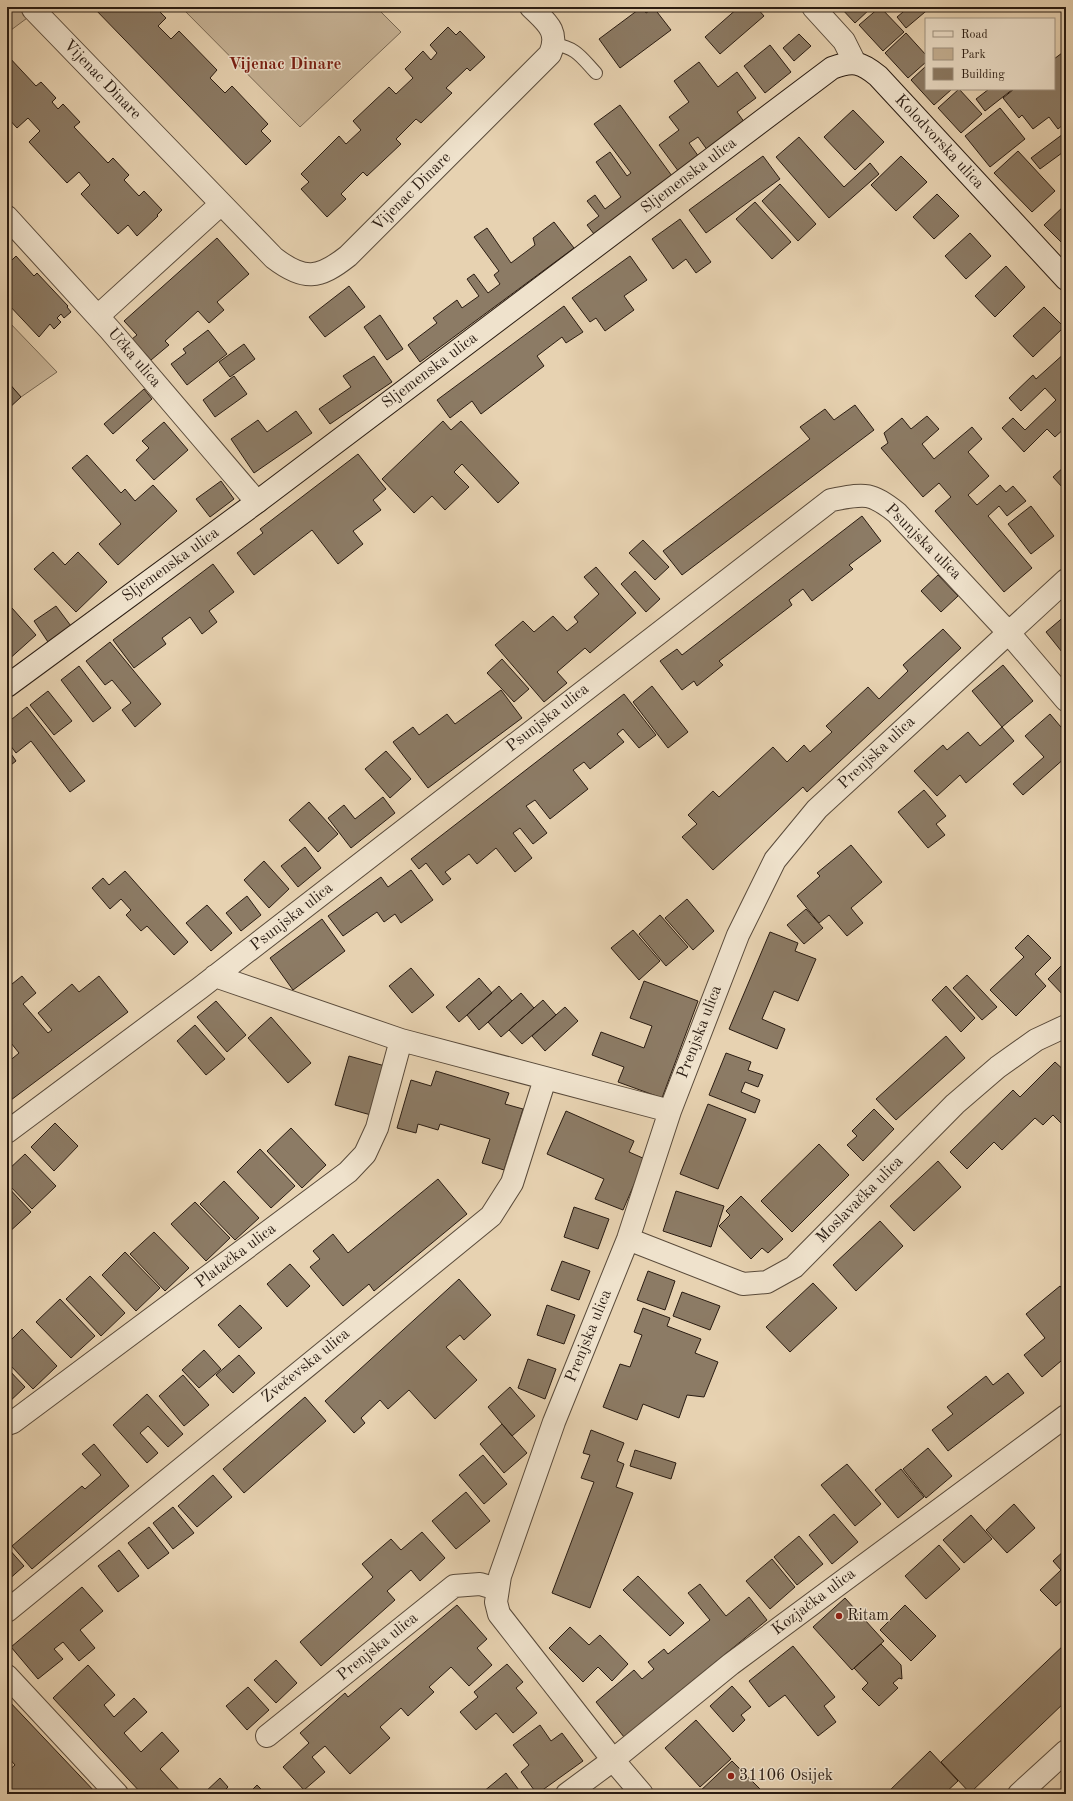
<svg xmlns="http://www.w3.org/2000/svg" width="1073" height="1801" font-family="'Old Standard TT',serif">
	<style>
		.green { fill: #c7b396; stroke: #786854 }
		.building { fill: #8c7b65; stroke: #2a1c12 }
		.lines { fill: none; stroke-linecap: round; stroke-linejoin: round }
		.lane-casing { stroke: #594a3a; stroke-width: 14 }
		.street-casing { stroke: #594a3a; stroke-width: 24 }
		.secondary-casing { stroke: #2a1c12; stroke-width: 24 }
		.lane { stroke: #efe2cc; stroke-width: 12 }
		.street { stroke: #efe2cc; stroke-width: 22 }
		.secondary { stroke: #efe2cc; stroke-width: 22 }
		.poi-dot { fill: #8f2418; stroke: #efe2cc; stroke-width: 1.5 }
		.labels { text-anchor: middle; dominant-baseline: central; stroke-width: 3; stroke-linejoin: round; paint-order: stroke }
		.street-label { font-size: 16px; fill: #2a1c12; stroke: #efe2cc }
		.poi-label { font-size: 16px; fill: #2a1c12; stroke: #efe2cc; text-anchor: start }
		.neighbourhood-label { font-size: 17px; font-weight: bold; fill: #7a1f14; stroke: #efe2cc }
	</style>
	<rect width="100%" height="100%" fill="#e7d2b1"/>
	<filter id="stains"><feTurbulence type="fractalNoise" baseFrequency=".005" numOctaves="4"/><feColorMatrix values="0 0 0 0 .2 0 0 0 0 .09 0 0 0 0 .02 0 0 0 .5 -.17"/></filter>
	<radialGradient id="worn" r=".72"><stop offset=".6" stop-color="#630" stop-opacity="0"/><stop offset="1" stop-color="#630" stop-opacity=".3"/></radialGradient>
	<path class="green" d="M7,7h35l-35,26z
		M181,7h195l25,25 -101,95z
		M7,320l50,52 -36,25 -14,-16z"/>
	<path class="building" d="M93,7h62l11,11 -8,8 13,13 8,-8 38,39 -7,8 15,15 7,-7 36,38 -7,7 10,10 -25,24z
		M642,7l4,6 8,-5 17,22 -51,38 -21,-29z
		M739,7h17l8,9 -44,38 -15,-17z
		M840,7h32l-17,16z
		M880,7l24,25 -21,19 -24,-26z
		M909,7h22l-25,21 -9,-11z
		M448,27l8,8 4,-4 25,26 -15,14 -3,-3 -21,20 6,5 -31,30 -5,-4 -20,20 5,5 -34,32 -4,-4 -22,22 5,5 -19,18 -26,-28 8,-7 -8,-8 38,-38 7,8 15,-14 -8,-9 36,-34 7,7 17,-16 -8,-9 18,-18 8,9 6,-7 -7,-8z
		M906,33l20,22v7l-18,16 -23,-25z
		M799,34l12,12 -17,15 -11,-13z
		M770,45l21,27 -26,21 -21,-27z
		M1066,50v76l-2,-2 -6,5 -9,-12 -16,12 -11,-14 -3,3 -16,-20 11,-9h40v-30z
		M7,55l29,31 5,-4 15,16 -4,4 6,7 5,-5 17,18 -6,5 34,36 5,-5 16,17 -5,5 15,16 5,-5 18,19 -5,5 1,1 -21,20 -9,-11 -10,9 -37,-40 9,-9 -11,-13 -12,11 -38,-41 11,-11 -12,-13 -11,10 -10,-11z
		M699,62l19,25 19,-15 19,26 -19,14 8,11 -37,28 -10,-14 -9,6 10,14 -20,15 -20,-27 20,-15 -10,-13 20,-15 -15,-21z
		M926,66v23h26l-18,16 -23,-25z
		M959,89l23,25 -21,19 -23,-25z
		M989,89h24l-28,22 -9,-12z
		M620,105l52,71 -78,58 -7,-9 12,-9 -12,-15 8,-6 10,14 16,-12 -25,-35 14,-10 17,24 4,-3 -37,-49z
		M1000,108l25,31 -35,28 -25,-31z
		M853,110l31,32 -29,28 -31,-33z
		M1063,134l3,4v12l-26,19 -9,-11z
		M799,137l45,50 26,-24 9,11 -50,44 -53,-61z
		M1018,151l37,40 -23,21 -38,-39z
		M763,156l17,23 -74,54 -17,-23z
		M901,156l26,26 -31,29 -25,-26z
		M780,184l36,40 -18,17 -36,-40z
		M937,194l22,22 -25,23 -21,-22z
		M755,202l36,40 -19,17 -36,-40z
		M1066,204v43l-22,-22z
		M680,219l31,43 -15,11 -10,-14 -13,10 -21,-30z
		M554,222l20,26 -154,114 -12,-17 29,-22 -4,-5 24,-18 5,8 17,-12 -12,-17 7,-5 14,19 12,-9 -6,-9 5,-4 -25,-34 13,-9 24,35 24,-18 -2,-7z
		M970,233l21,23 -25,23 -21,-23z
		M217,238l32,36 -32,28 7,8 -15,13 -11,-12 -33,30 4,4 -18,15 -19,-21 5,-4 -13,-14z
		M16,256l18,20 3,-3 31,33 -1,1 4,5 -7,6 -3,-4 -4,4 4,4 -7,7 -4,-5 -11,13 -32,-34v-38z
		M630,256l17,24 -23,16 10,14 -29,21 -9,-13 -6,4 -18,-24z
		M1006,266l19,21 -30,30 -20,-21z
		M349,286l16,21 -40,30 -16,-20z
		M564,306l19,26 -17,11 -4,-6 -25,19 7,10 -63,48 -9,-13 -22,17 -13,-18z
		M1044,307l20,20 -31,30 -20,-21z
		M380,315l23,34 -16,11 -23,-33z
		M208,330l19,24 -40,31 -16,-21 15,-11 -3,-4z
		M244,344l11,15 -25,18 -11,-15z
		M1066,352v75l-11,10 -8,-8 -23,23 -22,-24 11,-10 12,12 31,-30 -11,-12 -24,23 -12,-13 24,-23 3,4z
		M374,356l18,26 -62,42 -11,-15 32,-22 -8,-11z
		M234,376l13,18 -32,23 -12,-17z
		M7,381l14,16 -14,13z
		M144,389l8,10 -39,35 -9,-10z
		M855,405l19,25 -192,145 -19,-24 147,-112 -10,-12 25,-18 9,11z
		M296,411l16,22 -58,40 -23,-34 27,-19 9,12z
		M927,416l12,13 -17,15 12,15 38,-32 10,12 -14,13 21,24 -21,19 9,10 23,-20 6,7 7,-6 13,15 -19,15 -8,-10 -11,10 44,52 -28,24 -69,-81 16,-14 -12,-14 -16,14 -42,-49 7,-5 -4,-10 18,-15 9,11z
		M443,421l8,9 10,-9 58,62 -21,20 -36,-39 -8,8 15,15 -24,23 -13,-14 -18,17 -32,-34z
		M164,422l24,28 -34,30 -18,-20 13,-12 -7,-7z
		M358,454l28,35 -13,11 8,10 -28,21 10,13 -25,20 -26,-34 -58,45 -17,-22 26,-20 -3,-4z
		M87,455l34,38 4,-4 10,12 18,-16 24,26 -59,54 -19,-21 22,-20 -49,-56z
		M1066,465v18l-4,4 -9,-10z
		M221,481l13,18 -24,18 -14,-18z
		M1031,506l23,30 -23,18 -23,-30z
		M862,516l19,25 -32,24 4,4 -41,32 -9,-12 -14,11 3,5 -73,56 4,4 -26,21 -3,-5 -12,9 -22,-29 17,-12 5,6z
		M643,540l26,27 -14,13 -26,-27z
		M53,552l12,13 13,-13 29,30 -31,30 -42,-43z
		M213,564l21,28 -25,19 8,11 -15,12 -12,-17 -28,21 4,6 -32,24 -21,-28z
		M596,567l40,46 -46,40 -5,-5 -28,24 10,11 -23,19 -49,-57 28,-24 11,11 19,-16 14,15 11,-9 -4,-5 25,-23 -15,-17z
		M635,571l25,28 -14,13 -25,-28z
		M938,575l20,21 -17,16 -20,-21z
		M56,606l15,20 -23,16 -14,-21z
		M12,608l24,27 -29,26v-49z
		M1066,615v42l-20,-25z
		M943,629l18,19 -154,144 -4,-5 -90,83 -31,-33 15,-13 -9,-9 25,-24 6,6 54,-50 14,15 17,-17 6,7 22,-20 -6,-6 42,-39 11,12 29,-28 -5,-6z
		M110,642l51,62 -26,23 -13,-17 9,-7 -19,-23 -7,5 -19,-24z
		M502,659l27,30 -15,13 -27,-29z
		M1003,665l30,36 -31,26 -30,-36z
		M79,666l32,42 -18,14 -32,-42z
		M652,686l36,46 -20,16 -35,-46z
		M501,690l21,28 -94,70 -35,-46 20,-15 6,8 28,-21 8,10z
		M48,691l24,30 -18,14 -24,-30z
		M624,694l32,41 -17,13 -16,-19 -6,5 7,8 -34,27 -6,-7 -11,8 15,19 -38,30 -15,-19 -9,6 21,27 -14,11 -13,-16 -7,5 19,25 -17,14 -19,-24 -19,16 -8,-10 -24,18 6,7 -8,6 -17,-22 -7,6 -8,-10z
		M27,707l58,74 -15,11 -39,-51 -15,12 -9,-12v-18z
		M1050,714l16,19v24l-43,38 -10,-11 31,-27 -19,-21z
		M1002,727l12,14 -48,42 -6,-8 -23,21 -23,-25 29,-26 4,5 21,-18 12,14z
		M7,748l9,13 -9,7z
		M386,751l25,28 -21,19 -25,-29z
		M924,790l22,26 -10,8 9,11 -17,13 -30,-36z
		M383,797l12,16 -44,35 -23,-30 16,-13 11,14z
		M309,802l29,32 -20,18 -29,-32z
		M851,845l31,37 -31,26 12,15 -16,13 -18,-21 -10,8 -22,-27 23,-20 -3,-3z
		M305,847l16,21 -23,19 -17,-21z
		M264,861l25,28 -20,19 -25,-28z
		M411,870l22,30 -32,23 -6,-9 -11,8 -7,-10 -34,24 -15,-20 53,-39 7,10z
		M125,871l63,71 -14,13 -27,-29 -6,5 -15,-16 5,-5 -10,-11 -11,10 -18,-21 11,-10 6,7z
		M247,896l14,19 -20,16 -15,-18z
		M687,899l27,32 -21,19 -28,-32z
		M207,905l25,28 -21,18 -25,-28z
		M806,909l17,19 -19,16 -17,-19z
		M660,915l28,32 -22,19 -27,-32z
		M322,919l23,32 -52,39 -23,-32z
		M633,930l27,31 -21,19 -28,-32z
		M770,932l28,11 -3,8 21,8 -18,42 -24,-10 -12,28 23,10 -8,20 -48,-20z
		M1028,935l23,23 -16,16 11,12 -30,30 -26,-26 34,-33 -9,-9z
		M1066,961v37l-18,-19z
		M411,968l23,27 -22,18 -23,-27z
		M967,975l30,32 -15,13 -29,-32z
		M22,976l14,17 -13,11 25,29 4,-3 -14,-17 34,-29 7,8 20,-16 29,36 -121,91v-40l12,-10 -12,-15v-50z
		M479,978l13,15 -33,29 -13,-15z
		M644,981l54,20 -36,97 -44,-16 6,-15 -32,-12 9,-23 43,16 8,-22 -22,-8z
		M499,986l13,15 -33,29 -12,-15z
		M946,986l29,32 -14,14 -29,-32z
		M521,993l13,15 -33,29 -13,-15z
		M543,1000l13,15 -34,29 -13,-14z
		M216,1001l30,34 -19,17 -30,-35z
		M565,1007l13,14 -33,30 -13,-15z
		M271,1017l40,46 -23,20 -40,-45z
		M195,1025l30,34 -19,16 -29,-34z
		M946,1036l19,22 -69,62 -20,-21z
		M726,1053l25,9 -3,8 15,5 -5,12 -13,-5 -4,10 19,8 -5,13 -46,-18z
		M349,1056l36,10 -14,49 -36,-10z
		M1055,1062l11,10v56l-13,-13 -10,10 -8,-7 -33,32 -8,-8 -27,27 -17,-17 63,-62 7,7z
		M436,1071l73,22 -4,11 18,5 -19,61 -22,-7 8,-24 -50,-15 -2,6 -20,-6 -2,9 -19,-5 14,-48 20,6z
		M708,1104l38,15 -28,70 -38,-15z
		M874,1109l20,20 -31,32 -16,-16 10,-9 -5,-5z
		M566,1111l68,30 -5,11 16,7 -22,51 -28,-11 9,-20 -57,-25z
		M55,1123l23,23 -24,25 -23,-24z
		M291,1128l35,37 -24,23 -35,-37z
		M819,1144l30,31 -57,57 -31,-31z
		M260,1149l35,37 -24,22 -34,-36z
		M25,1154l31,32 -24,23 -25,-26v-12z
		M938,1161l23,26 -47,44 -24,-25z
		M438,1179l29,35 -93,77 -5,-7 -26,22 -33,-39 10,-8 -7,-8 20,-17 15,19z
		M224,1181l35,37 -24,22 -35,-36z
		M7,1186l24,26 -24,22z
		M676,1191l48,15 -13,41 -48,-16z
		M741,1196l42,43 -15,14 -6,-5 -11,11 -32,-33 11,-11 -4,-4z
		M195,1202l35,36 -24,23 -35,-37z
		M574,1207l35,12 -11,30 -34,-12z
		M880,1221l23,25 -47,45 -23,-26z
		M154,1232l35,36 -24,23 -35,-37z
		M125,1252l35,36 -24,23 -34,-36z
		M562,1261l28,10 -11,29 -28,-10z
		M290,1264l20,22 -23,21 -20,-23z
		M648,1271l27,10 -10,29 -28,-10z
		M90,1276l35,37 -24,23 -35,-37z
		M459,1279l32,36 -27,25 -4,-5 -14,12 31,33 -42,39 -26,-29 -21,19 -8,-9 -19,18 4,5 -11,10 -29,-32z
		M813,1283l24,25 -47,44 -24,-25z
		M1060,1286l6,7v75l-5,-7 -19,16 -18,-22 21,-17 -19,-24z
		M682,1292l38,14 -10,24 -37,-14z
		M60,1299l35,37 -24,22 -35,-36z
		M240,1305l22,23 -23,20 -21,-23z
		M547,1305l28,10 -11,29 -27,-9z
		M643,1308l27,10 -3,8 34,13 -6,14 23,9 -14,35 -17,-2 -8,23 -36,-14 -6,16 -34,-13 17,-43 10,3 12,-32 -8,-3z
		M22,1329l35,37 -24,23 -26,-27v-18z
		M204,1350l17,19 -22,19 -17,-18z
		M239,1355l16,18 -22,20 -17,-18z
		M528,1359l28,10 -11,30 -27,-11z
		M7,1368l18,19 -18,17z
		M1008,1373l16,20 -76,58 -16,-21 21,-16 -6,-7 39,-31 7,9z
		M183,1375l26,30 -25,21 -25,-30z
		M510,1387l25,29 -23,20 -24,-29z
		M147,1394l36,40 -15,13 -20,-21 -8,7 18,20 -11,10 -34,-38z
		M305,1397l21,24 -82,72 -21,-24z
		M502,1424l25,29 -23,20 -24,-29z
		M591,1430l33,13 -7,18 7,3 -8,23 17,6 -43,115 -38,-15 42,-111 -13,-4 9,-23 -7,-2z
		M94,1444l35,42 -97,83 -20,-23 70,-60 3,3 16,-14 -19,-21z
		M928,1448l24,28 -26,22 -23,-29z
		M635,1450l41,13 -5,16 -41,-13z
		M483,1455l24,29 -23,20 -25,-29z
		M847,1464l34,40 -26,22 -34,-41z
		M901,1469l23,28 -26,21 -23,-28z
		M213,1475l19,22 -35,30 -19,-21z
		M466,1492l24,29 -34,28 -24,-28z
		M1014,1504l21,24 -28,25 -21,-23z
		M173,1507l21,26 -21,16 -20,-26z
		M834,1514l24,28 -26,22 -23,-29z
		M971,1515l21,24 -28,24 -21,-23z
		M149,1527l20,26 -21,16 -20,-26z
		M422,1532l23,26 -25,23 -9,-11 -24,21 8,9 -74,66 -21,-24 73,-65 -11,-13 29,-25 10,11z
		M799,1536l24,28 -26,21 -23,-28z
		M939,1545l21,24 -34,30 -21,-23z
		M8,1548l16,18 -17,15v-32z
		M1066,1549v48l-10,9 -16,-16 21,-20 -8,-9z
		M119,1550l20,26 -21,16 -20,-26z
		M772,1559l23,28 -25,22 -24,-28z
		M638,1576l46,47 -14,13 -47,-46z
		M700,1584l26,32 23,-19 18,23 -143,117 -28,-35 38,-32 8,9 12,-10 -6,-7 16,-13 4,5 42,-34 -22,-27z
		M82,1587l21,24 -23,19 15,18 -16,13 -16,-19 -9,7 9,10 -25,20 -27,-32z
		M845,1598l39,43 -32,29 -39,-43z
		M457,1605l30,34 -10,9 15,17 -23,21 -18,-19 -22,20 5,5 -26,24 -7,-8 -21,19 10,11 -40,36 -25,-28 -13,11 13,15 -21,18 -21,-23 26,-24 -9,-10 45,-40 3,4z
		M905,1605l31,31 -25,25 -31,-31z
		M570,1627l19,18 11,-10 28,29 -16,17 -14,-14 -15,15 -34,-34z
		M1066,1643v58l-96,92 -29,-31z
		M881,1644l20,21 1,14 -3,-1 -6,5 5,5 -19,18 -17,-17 6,-6 -14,-15z
		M793,1646l42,51 -11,9 12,16 -18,14 -33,-41 -16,12 -20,-26z
		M276,1660l21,23 -21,20 -22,-23z
		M507,1664l16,18 -7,6 21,25 -24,20 -17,-20 -20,17 -16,-18 18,-15 -4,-5z
		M88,1665l27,30 -11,10 10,12 20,-19 13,14 -23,21 17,19 21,-20 17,19 -19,18 23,25h-41l-89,-96z
		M732,1686l19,21 -10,8 4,5 -12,12 -23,-26z
		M248,1687l21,23 -22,20 -21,-24z
		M7,1699l90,95h-44l-4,-4 -4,4h-38v-22l8,-7 -8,-9z
		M696,1720l35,39 -31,28 -35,-39z
		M540,1725l11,16 11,-8 21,28 -46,33 -16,-22 8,-7 -16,-20z
		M930,1751l28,30 -14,13h-58z
		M732,1761l31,31 -2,2h-61l-2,-1z
		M506,1773l16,21h-37l-2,-2z
		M220,1778l8,9 -7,7h-18z
		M257,1785l9,9h-18z"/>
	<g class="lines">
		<g class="lane-casing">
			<path id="lane" d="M554,44c23,4 27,13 42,29"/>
		</g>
		<g class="street-casing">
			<path id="street" d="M813,7l31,34 11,22
				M33,9l241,249c30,23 45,21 74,-2l202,-202c10,-23 -4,-32 -19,-47
				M7,217l103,113 147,172
				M98,316l123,-112
				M215,976l186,64 269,71
				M7,1132l193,-144 631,-488c33,-6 39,-9 66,13l111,119 58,68
				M628,1239l115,45 24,-2 27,-15 161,-163 43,-37 38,-27 30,-14
				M7,1424l6,-2 335,-250 17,-18 12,-26 24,-88
				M7,1611l484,-395 21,-33 33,-104
				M7,1676l110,118
				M267,1736l187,-150 26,-2 17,5
				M567,1794l46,-34 118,-96 335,-248
				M642,1794l-29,-34 -114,-146 -3,-12 4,-26 54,-154 74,-183 42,-128 68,-176 37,-75 42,-51 249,-229
				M1019,1794l47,-43"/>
		</g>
		<g class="secondary-casing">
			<path id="secondary" d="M7,686l250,-184 575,-434c21,-8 29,-6 46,8l188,203"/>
		</g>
		<use href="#lane" class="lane"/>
		<use href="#street" class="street"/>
		<use href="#secondary" class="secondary"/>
	</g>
	<g class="poi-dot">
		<circle cx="839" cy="1616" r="4"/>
		<circle cx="731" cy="1776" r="4"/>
	</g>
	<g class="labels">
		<g class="street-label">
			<text transform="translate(102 80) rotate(46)">Vijenac Dinare</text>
			<text transform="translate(939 142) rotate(47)">Kolodvorska ulica</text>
			<text transform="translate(689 176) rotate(-37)">Sljemenska ulica</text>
			<text transform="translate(412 192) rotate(-45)">Vijenac Dinare</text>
			<text transform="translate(134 358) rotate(49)">Učka ulica</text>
			<text transform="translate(430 371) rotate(-37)">Sljemenska ulica</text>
			<text transform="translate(923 542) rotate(45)">Psunjska ulica</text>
			<text transform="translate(171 565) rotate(-36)">Sljemenska ulica</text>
			<text transform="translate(548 718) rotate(-38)">Psunjska ulica</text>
			<text transform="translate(877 753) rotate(-43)">Prenjska ulica</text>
			<text transform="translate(292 917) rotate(-38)">Psunjska ulica</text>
			<text transform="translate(700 1032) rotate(-69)">Prenjska ulica</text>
			<text transform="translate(860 1200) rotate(-45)">Moslavačka ulica</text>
			<text transform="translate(236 1256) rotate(-37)">Platačka ulica</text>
			<text transform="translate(589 1336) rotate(-68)">Prenjska ulica</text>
			<text transform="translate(306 1366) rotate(-39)">Zvečevska ulica</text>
			<text transform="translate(814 1602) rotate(-37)">Kozjačka ulica</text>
			<text transform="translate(378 1647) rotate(-39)">Prenjska ulica</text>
		</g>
		<g class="poi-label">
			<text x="847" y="1616">Ritam</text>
			<text x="739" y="1776">31106 Osijek</text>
		</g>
		<g class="neighbourhood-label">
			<text x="285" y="64">Vijenac Dinare</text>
		</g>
	</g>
	<rect width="1073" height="1801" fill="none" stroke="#e7d2b1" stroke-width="24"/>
	<rect x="8" y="8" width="1057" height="1785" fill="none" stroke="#2a1c12" stroke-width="2"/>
	<rect x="12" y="12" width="1049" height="1777" fill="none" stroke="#2a1c12"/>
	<rect x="925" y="18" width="130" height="72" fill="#efe2cc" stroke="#a09382"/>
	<rect x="933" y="31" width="20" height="6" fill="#efe2cc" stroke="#a09382"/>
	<text x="961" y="38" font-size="12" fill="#2a1c12">Road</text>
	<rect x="933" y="48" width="20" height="12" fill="#c7b396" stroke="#a09382"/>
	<text x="961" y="58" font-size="12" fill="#2a1c12">Park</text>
	<rect x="933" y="68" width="20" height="12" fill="#8c7b65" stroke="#a09382"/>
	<text x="961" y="78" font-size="12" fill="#2a1c12">Building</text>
	<rect width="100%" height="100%" filter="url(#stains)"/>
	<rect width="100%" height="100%" fill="url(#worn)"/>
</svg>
